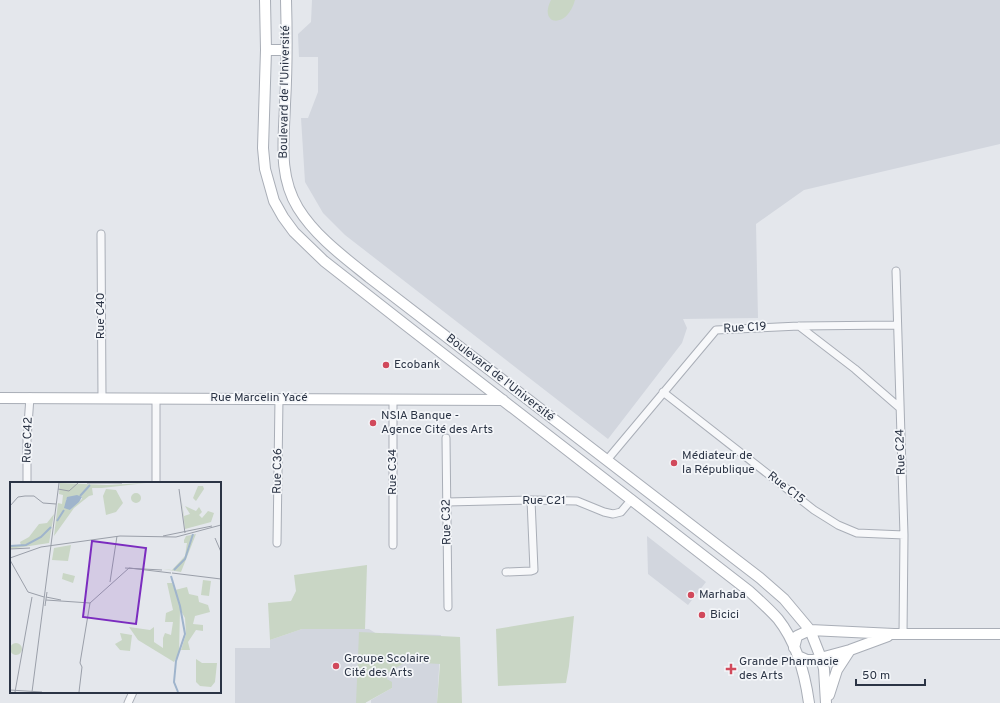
<svg xmlns="http://www.w3.org/2000/svg" width="1000" height="703" font-family="Overpass,sans-serif">
	<style>
		.built { fill: #d2d6de }
		.green { fill: #c9d6c5 }
		.lines { fill: none; stroke-linecap: round; stroke-linejoin: round }
		.street-casing { stroke: #a9aeb7; stroke-width: 9 }
		.secondary-casing { stroke: #a9aeb7; stroke-width: 12 }
		.street { stroke: #f7f8fa; stroke-width: 7 }
		.secondary { stroke: #fff; stroke-width: 10 }
		.poi-dot { fill: #d1495b; stroke: #f4f6f9; stroke-width: 1.5 }
		.labels { text-anchor: middle; dominant-baseline: central; stroke-width: 3.5; stroke-linejoin: round; paint-order: stroke }
		.street-label { font-size: 12px; fill: #2b3445; stroke: #f4f6f9 }
		.poi-label { font-size: 12px; fill: #2b3445; stroke: #f4f6f9; text-anchor: start }
		.inset-river { fill: none; stroke: #9fb4cc; stroke-width: 2 }
		.inset-road { fill: none; stroke: #9a9fa9; stroke-width: 1 }
		.view { fill: #7b2cbf; fill-opacity: 0.15; stroke: #7b2cbf; stroke-width: 2 }
		.inset-edge { fill: none; stroke: #2b3445; stroke-width: 2 }
	</style>
	<rect width="100%" height="100%" fill="#e4e7ec"/>
	<path class="built" d="M312,0h688v144l-196,46 -48,34 2,94 -75,1 4,9 -5,15 -74,96 -263,-204 -22,-22 -18,-31 -4,-64h7l10,-26v-35h-19l-1,-23 13,-12z
		M647,536l59,46 -18,23 -40,-31z
		M302,629h67l8,5 -10,43 -1,26h-131v-55h35v-8z
		M383,633l58,2 -4,68h-66v-3l21,-12 -5,-9z"/>
	<path class="green" d="M551,0h24c-8,30 -37,25 -24,0z
		M367,565l-2,64h-63l-32,11 -2,-37 23,-2 5,-10 -2,-16z
		M574,616l-5,50 -3,17 -68,3 -2,-57z
		M359,632l101,5 2,66h-25l3,-39 -34,-2 -19,11v6l5,3v6l-27,15h-9z"/>
	<g class="lines">
		<g class="street-casing">
			<path id="street" d="M101,234l1,164
				M896,271l8,264 -1,99
				M799,326l56,43 45,39
				M663,392l151,118 24,15 19,8 47,2
				M446,438l2,169
				M607,460l109,-130 83,-4 98,-1
				M27,483v-44l3,-42
				M156,483v-85
				M447,502l84,-2 46,1 27,11 9,2 8,-2 11,-13
				M277,543l2,-145
				M393,545v-146
				M506,572l25,-1 3,-1 -3,-70
				M128,703l5,-11"/>
		</g>
		<g class="secondary-casing">
			<path id="secondary" d="M265,0l1,50 -3,98 2,21 9,32 9,16 11,15 30,29 83,65 342,265c10,9 20,18 29,28 19,24 27,55 31,84
				M286,0c1,35 1,69 -1,104 -1,36 -7,71 13,104 18,29 46,49 72,70l390,300 24,21 26,31 11,28 3,11 2,34
				M266,50h20
				M0,398l503,2
				M794,648l3,-12 13,-6 84,4h106
				M798,656l9,4h6l37,-10 38,-14
				M829,695l8,-25 13,-20"/>
		</g>
		<use href="#street" class="street"/>
		<use href="#secondary" class="secondary"/>
	</g>
	<g class="poi-dot">
		<circle cx="386" cy="365" r="4"/>
		<circle cx="373" cy="423" r="4"/>
		<circle cx="674" cy="463" r="4"/>
		<circle cx="691" cy="595" r="4"/>
		<circle cx="702" cy="615" r="4"/>
		<circle cx="336" cy="666" r="4"/>
		<path d="M729 663h4v4h4v4h-4v4h-4v-4h-4v-4h4z"/>
	</g>
	<g class="labels">
		<g class="street-label">
			<text transform="translate(285 92) rotate(-89)">Boulevard de l'Université</text>
			<text transform="translate(101 316) rotate(-90)">Rue C40</text>
			<text transform="translate(745 328) rotate(-3)">Rue C19</text>
			<text transform="translate(500 378) rotate(38)">Boulevard de l'Université</text>
			<text x="259" y="398">Rue Marcelin Yacé</text>
			<text transform="translate(28 440) rotate(-88)">Rue C42</text>
			<text transform="translate(901 452) rotate(-92)">Rue C24</text>
			<text transform="translate(278 471) rotate(-89)">Rue C36</text>
			<text transform="translate(393 472) rotate(-90)">Rue C34</text>
			<text transform="translate(786 488) rotate(38)">Rue C15</text>
			<text x="544" y="501">Rue C21</text>
			<text transform="translate(447 522) rotate(-91)">Rue C32</text>
		</g>
		<g class="poi-label">
			<text x="394" y="365">Ecobank</text>
			<text x="381" y="416">NSIA Banque -<tspan x="381" dy="14">Agence Cité des Arts</tspan></text>
			<text x="682" y="456">Médiateur de<tspan x="682" dy="14">la République</tspan></text>
			<text x="699" y="595">Marhaba</text>
			<text x="710" y="615">Bicici</text>
			<text x="344" y="659">Groupe Scolaire<tspan x="344" dy="14">Cité des Arts</tspan></text>
			<text x="739" y="662">Grande Pharmacie<tspan x="739" dy="14">des Arts</tspan></text>
		</g>
	</g>
	<g transform="translate(10 482)">
		<rect width="211" height="211" fill="#e4e7ec"/>
		<path d="M50,1l47,2 39,-2 -44,5 1,6 -1,-6h-10l1,7 -4,1 -15,12 -20,28 4,-33 4,1 1,-9 -4,-1zM72,15v2l-12,11 -4,-11zM188,4h5l1,3 -8,12 -3,-3zM96,7l10,1 7,13 -7,9 -10,3 -3,-19zM121 16a5 5 0 1 1 10 0a5 5 0 1 1-10 0ZM171,14l3,20 6,-2 -5,-8 11,5 3,-4 3,5 -3,3 3,3 6,-7 6,2 -3,9 -26,7zM44,32l-5,29 -39,6v-3l11,-1 -1,-3 9,-5 10,-13 8,-1zM186,52l-15,38 -18,-3 9,1 13,-14 2,-13h-3v-3l2,-4zM61,63l-3,16 -16,-1 2,-12zM53,91l12,3 -2,7 -11,-4zM193,98l8,1 -2,15 -8,-1zM157,101h5l3,7 12,-3 2,7 9,2 1,6 9,3 2,7 -15,4 -2,8 10,1v6l-7,-1 -8,12 2,8h-9l5,-16 -1,-16 -5,-9 -1,44 -5,9 -36,-22 -9,-13 21,3 4,-3v15l9,6v-10l2,-5 6,2 2,-13h-8l1,-9 7,-3zM110,151l12,2 -2,16 -10,-1 -5,-6 7,-4zM0 167a6 6 0 1 1 12 0a6 6 0 1 1-12 0ZM186,177l6,4h15l-2,19 -4,5 -11,-1 -4,-4z" fill="#c9d6c5" fill-rule="evenodd"/>
		<path d="M67,13l5,2 -3,5 -9,8 -6,-2 3,-11z" fill="#9fb4cc"/>
		<path class="inset-river" d="M70,14l10,-11M47,39l7,-11M0,64l16,-1 15,-8 10,-10M164,88l11,-11 8,-25M161,94l9,30 5,28 -9,27 -2,21 4,10"/>
		<path class="inset-road" d="M77,1h35M48,7l11,2 9,-8M169,7l6,44M0,24l8,-9 7,-1h9l9,7 13,1M153,54l49,-10M205,56l6,14M0,67l20,-1M0,76l31,-11 79,-11 56,1 45,-12M0,78l18,32 16,5M115,86l37,2M162,91l49,6M100,100l7,-46M36,115l15,3M36,118l44,3 39,-35 42,5M35,124l2,-14M0,208l32,2M5,210l17,-95M22,210l27,-209M69,210l3,-25 -2,-4 10,-60"/>
		<path class="view" d="M82,59l54,7 -10,76 -53,-7z"/>
		<rect width="211" height="211" class="inset-edge"/>
	</g>
	<path d="M856 679v6h69v-6" fill="none" stroke="#2b3445" stroke-width="2"/>
	<text x="862" y="679" font-size="12" fill="#2b3445" stroke="#f4f6f9" stroke-width="3" paint-order="stroke">50 m</text>
</svg>
